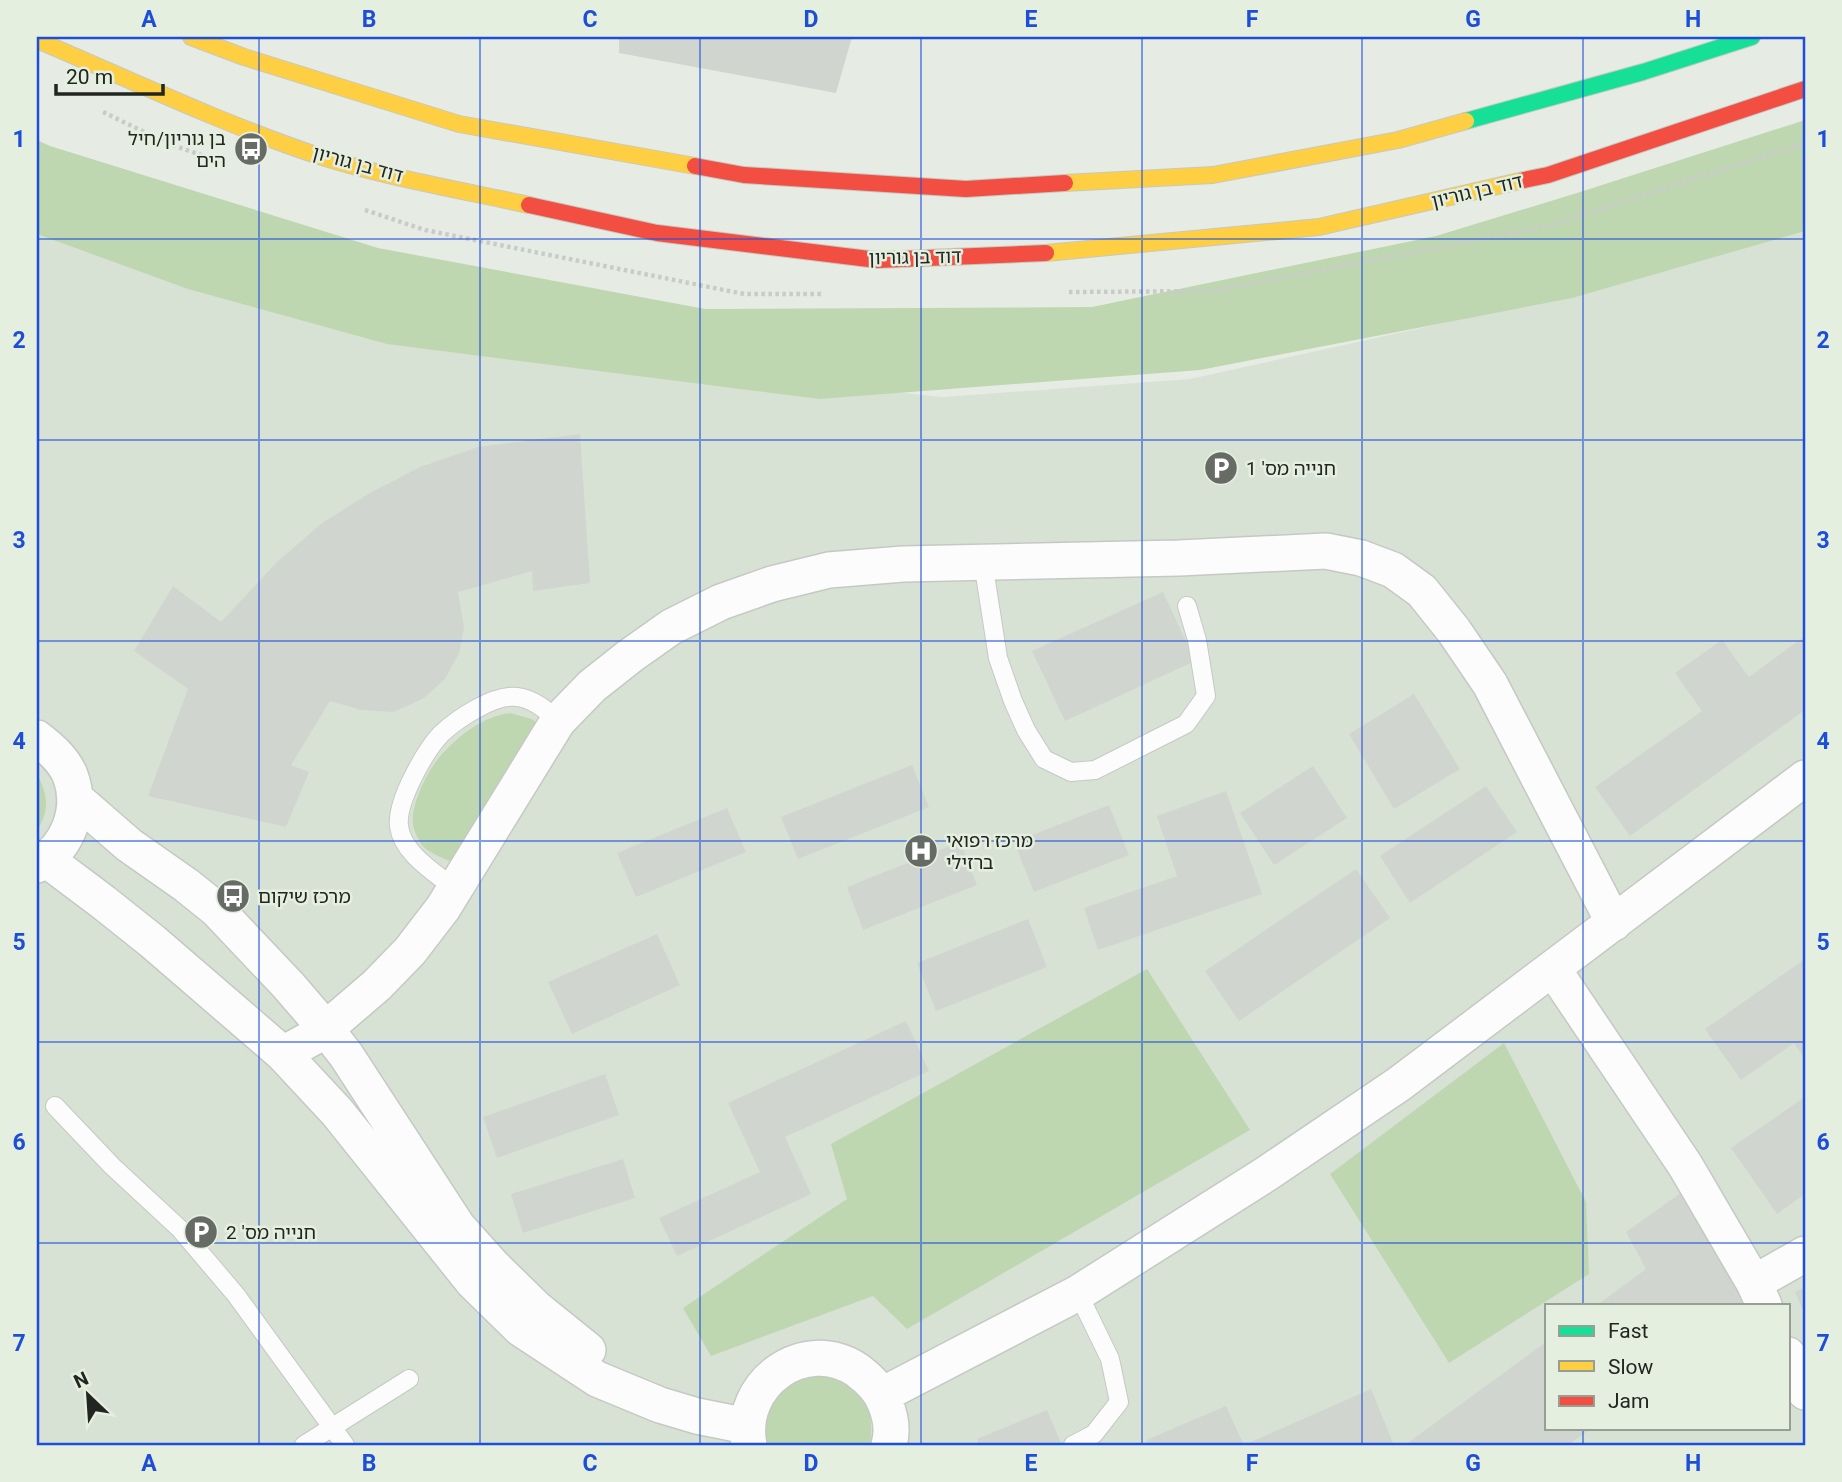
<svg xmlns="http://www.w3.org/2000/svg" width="1842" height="1482" font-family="Roboto,'Noto Sans Hebrew',sans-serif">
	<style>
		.built { fill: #d7e2d4; fill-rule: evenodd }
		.green { fill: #bed7b0 }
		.building { fill: #d1d5cf }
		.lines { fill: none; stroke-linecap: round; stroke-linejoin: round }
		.lane-casing { stroke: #c5c9c3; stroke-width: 20 }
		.street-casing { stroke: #c5c9c3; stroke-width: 38 }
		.fast-casing { stroke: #c5c9c3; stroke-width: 18 }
		.slow-casing { stroke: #c5c9c3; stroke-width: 18 }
		.jam-casing { stroke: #c5c9c3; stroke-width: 18 }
		.path { stroke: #c9cbc8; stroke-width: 4.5; stroke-dasharray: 3.5 3.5; stroke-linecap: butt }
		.lane { stroke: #fbfcfb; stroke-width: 18 }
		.street { stroke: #fbfcfb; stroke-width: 35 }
		.fast { stroke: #16e098; stroke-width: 16 }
		.slow { stroke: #ffcf43; stroke-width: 16 }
		.jam { stroke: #f24e42; stroke-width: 16 }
		.grid { fill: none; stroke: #1d4ed8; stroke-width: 2; stroke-opacity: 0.55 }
		.labels { text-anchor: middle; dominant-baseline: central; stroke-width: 5; stroke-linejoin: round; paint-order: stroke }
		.poi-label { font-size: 19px; fill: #222520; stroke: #e5efe0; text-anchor: start }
		.street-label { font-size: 19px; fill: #222520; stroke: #e5efe0 }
		.neatline { fill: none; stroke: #1d4ed8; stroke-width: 2.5 }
		.grid-label { font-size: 23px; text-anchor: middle; font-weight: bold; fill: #1d4ed8 }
	</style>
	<rect width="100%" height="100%" fill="#e6ece4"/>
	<path class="built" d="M37,196l713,181 193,20 247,-18 281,-62 334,-108v1236h-1768zM1546,1305h242v123h-242z"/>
	<path class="green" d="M1805,120v111l-233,67 -372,72 -381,29 -432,-55 -199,-55 -151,-55v-94l13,6 328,102 327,61 387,-2 344,-71 141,-43z
		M510,713l22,6 11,9 -93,133c-10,-4 -21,-8 -28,-16 -4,-6 -8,-14 -9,-20 -3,-21 17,-60 32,-74 17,-18 40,-35 65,-38z
		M37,774c11,21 13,36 0,57z
		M1147,969l103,161 -343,199 -34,-33 -162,60 -28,-48 164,-109 -16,-55z
		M1504,1043l82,159 3,72 -140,89 -119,-189z
		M827,1375c37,13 48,31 43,70h-102l-4,-17 5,-21 10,-16 25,-15z"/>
	<path class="building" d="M619,37h233l-16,56 -217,-40z
		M580,434l10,149 -57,8 -1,-20 -74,21 6,35 -5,26 -14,26 -21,19 -30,14 -33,-2 -31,-9 -39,64 18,7 -23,55 -138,-31 40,-107 -54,-38 39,-65 48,36 56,-60 45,-39 48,-30 50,-26 58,-20z
		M1163,592l32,69 -130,60 -33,-70z
		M1805,636v74l-175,126 -35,-49 107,-76 -27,-38 47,-33 27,37z
		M1414,694l46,75 -66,40 -45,-75z
		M912,765l17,42 -131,52 -17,-42z
		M1313,766l34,52 -73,47 -34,-52z
		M1486,786l31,46 -107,71 -30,-47z
		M1226,791l36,103 -164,56 -14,-42 93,-32 -20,-60z
		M1109,805l20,50 -95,37 -20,-50z
		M727,808l19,44 -110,45 -19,-44z
		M960,842l17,43 -114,45 -16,-43z
		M1356,869l34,49 -151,103 -34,-50z
		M1028,919l19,48 -111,44 -19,-48z
		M657,934l23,51 -108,49 -24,-52z
		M1805,959v100l-11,-16 -53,37 -36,-51z
		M906,1021l23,50 -144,66 26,57 -134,62 -18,-38 101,-46 -32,-69z
		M605,1074l14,41 -122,43 -14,-41z
		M1805,1097v97l-28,20 -46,-66z
		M623,1159l12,39 -112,35 -12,-39z
		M1689,1187l70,118h-162l49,-36 -20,-37z
		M1805,1287v28l-10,-23z
		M1546,1342v86h46l-24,17h-163z
		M1371,1389l23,56h-246l-2,-5 80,-34 18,39z
		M1047,1410l15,35h-83l-2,-6z"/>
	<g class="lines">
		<g class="lane-casing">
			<path id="lane" d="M983,562l15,96 15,43 13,29 18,29 27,13 24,-2 91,-46 20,-28 -9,-56 -10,-34
				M454,888c-20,-16 -52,-35 -55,-62 -3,-24 26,-75 42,-92 16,-15 53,-40 76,-37 17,2 29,13 41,24
				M55,1106l57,60 68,63 56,66 109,150
				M304,1445l105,-66
				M1073,1445l21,-11 25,-32 -9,-43 -32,-66"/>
		</g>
		<g class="street-casing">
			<path id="street" d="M37,738c13,10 26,21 33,37 13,34 -2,73 -33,90
				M75,798l54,47 57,40 30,24 72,76 37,43 21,27 112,172 34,38 44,43 52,42
				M47,860l56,42 49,39 131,113 54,58 136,170 48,47 76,50 63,26 37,11 50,10
				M1553,969l132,196 69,118 10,22
				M283,1054l38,-21 56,-48 33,-34 33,-43 115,-187 34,-35 38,-30 41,-29 50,-25 51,-18 57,-14 74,-6 276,-6 147,-7 35,7 32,12 29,21 32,40 36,53 124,239
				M1754,1283l51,-29
				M1788,1355l17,37
				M882,1395l196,-102 188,-119 133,-90 406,-306
				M749,1445c-12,-61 55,-110 108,-75 12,9 23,19 28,33 6,14 8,28 4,42"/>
		</g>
		<g class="fast-casing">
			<path id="fast" d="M1466,121l177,-49 109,-35"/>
		</g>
		<g class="slow-casing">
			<path id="slow" d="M191,37l53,20 215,67 236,42
				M37,40c94,40 188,85 285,117 67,21 138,33 207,48
				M1065,183l148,-8 185,-35 68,-19
				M1046,253l273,-26 205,-47"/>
		</g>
		<g class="jam-casing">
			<path id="jam" d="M695,166l49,9 222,14 99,-6
				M1524,180l24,-5 257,-86
				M529,205l128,28 220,27 169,-7"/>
		</g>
		<path class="path" d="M103,112l66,32 38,13
			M365,210l60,20 319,64h79
			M1069,292l142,-1 333,-64 261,-84"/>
		<use href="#lane" class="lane"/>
		<use href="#street" class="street"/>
		<use href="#fast" class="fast"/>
		<use href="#slow" class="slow"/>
		<use href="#jam" class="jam"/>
	</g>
	<path class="grid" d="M259,37v1408M480,37v1408M700,37v1408M921,37v1408M1142,37v1408M1362,37v1408M1583,37v1268M37,239h1768M37,440h1768M37,641h1768M37,841h1768M37,1042h1768M37,1243h1768M1583,1428v17"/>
	<defs>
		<g id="bus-disc" transform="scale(1.75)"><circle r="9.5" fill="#676b65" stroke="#e5efe0"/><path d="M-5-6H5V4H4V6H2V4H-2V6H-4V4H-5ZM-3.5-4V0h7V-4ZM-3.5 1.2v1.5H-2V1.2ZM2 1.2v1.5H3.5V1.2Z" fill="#fff"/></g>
		<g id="parking-disc" transform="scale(1.75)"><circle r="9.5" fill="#676b65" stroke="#e5efe0"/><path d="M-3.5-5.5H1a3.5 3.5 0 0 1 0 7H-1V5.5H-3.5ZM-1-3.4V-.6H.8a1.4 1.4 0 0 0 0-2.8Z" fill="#fff"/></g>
		<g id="hospital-disc" transform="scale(1.75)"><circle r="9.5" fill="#676b65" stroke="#e5efe0"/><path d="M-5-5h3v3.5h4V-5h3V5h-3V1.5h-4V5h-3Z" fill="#fff"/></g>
	</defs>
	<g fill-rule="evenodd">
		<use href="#bus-disc" x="251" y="149"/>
		<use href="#parking-disc" x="1221" y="468"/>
		<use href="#hospital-disc" x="921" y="851"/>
		<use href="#bus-disc" x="233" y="896"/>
		<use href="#parking-disc" x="201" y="1232"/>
	</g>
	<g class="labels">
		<g class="poi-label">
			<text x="226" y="138" text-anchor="end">בן גוריון/חיל<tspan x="226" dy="22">הים</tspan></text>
			<text x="1246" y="468">חנייה מס' 1</text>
			<text x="946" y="840">מרכז רפואי<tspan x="946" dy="22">ברזילי</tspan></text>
			<text x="258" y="896">מרכז שיקום</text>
			<text x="226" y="1232">חנייה מס' 2</text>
		</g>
		<g class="street-label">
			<text transform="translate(358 164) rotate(15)">דוד בן גוריון</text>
			<text transform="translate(1477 191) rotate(-13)">דוד בן גוריון</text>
			<text transform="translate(915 257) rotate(-1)">דוד בן גוריון</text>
		</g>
	</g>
	<rect width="1842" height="1482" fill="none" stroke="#e5efe0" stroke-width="77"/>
	<rect x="1545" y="1304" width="245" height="126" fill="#e5efe0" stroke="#979e93" stroke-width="2"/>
	<rect x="1559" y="1326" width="35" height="10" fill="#16e098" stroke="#979e93" stroke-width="2"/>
	<text x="1608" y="1338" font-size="21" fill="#222520">Fast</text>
	<rect x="1559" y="1361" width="35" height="10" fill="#ffcf43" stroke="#979e93" stroke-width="2"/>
	<text x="1608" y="1374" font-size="21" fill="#222520">Slow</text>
	<rect x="1559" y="1396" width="35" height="10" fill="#f24e42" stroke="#979e93" stroke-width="2"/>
	<text x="1608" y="1408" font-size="21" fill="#222520">Jam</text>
	<g transform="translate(88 1395) rotate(335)" stroke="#e5efe0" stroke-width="5" paint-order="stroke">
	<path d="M0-5L12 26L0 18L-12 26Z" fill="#222520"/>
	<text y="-10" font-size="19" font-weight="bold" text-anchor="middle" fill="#222520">N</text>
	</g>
	<path d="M56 84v10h107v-10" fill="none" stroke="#222520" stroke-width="3.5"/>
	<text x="66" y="84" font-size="21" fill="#222520" stroke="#e5efe0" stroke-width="5" paint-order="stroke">20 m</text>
	<rect x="38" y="38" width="1766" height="1406" class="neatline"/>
	<g class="grid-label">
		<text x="149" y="27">A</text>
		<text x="369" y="27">B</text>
		<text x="590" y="27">C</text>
		<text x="811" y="27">D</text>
		<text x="1031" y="27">E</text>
		<text x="1252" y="27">F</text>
		<text x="1473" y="27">G</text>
		<text x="1693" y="27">H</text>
		<text x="19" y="147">1</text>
		<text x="1823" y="147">1</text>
		<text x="19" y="348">2</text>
		<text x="1823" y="348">2</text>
		<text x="19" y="548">3</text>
		<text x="1823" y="548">3</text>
		<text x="19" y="749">4</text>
		<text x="1823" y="749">4</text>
		<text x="19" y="950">5</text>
		<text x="1823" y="950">5</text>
		<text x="19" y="1150">6</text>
		<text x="1823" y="1150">6</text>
		<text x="19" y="1351">7</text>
		<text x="1823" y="1351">7</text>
		<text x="149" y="1471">A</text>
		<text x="369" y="1471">B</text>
		<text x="590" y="1471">C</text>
		<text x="811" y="1471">D</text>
		<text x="1031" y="1471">E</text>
		<text x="1252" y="1471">F</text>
		<text x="1473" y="1471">G</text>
		<text x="1693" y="1471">H</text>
	</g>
</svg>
